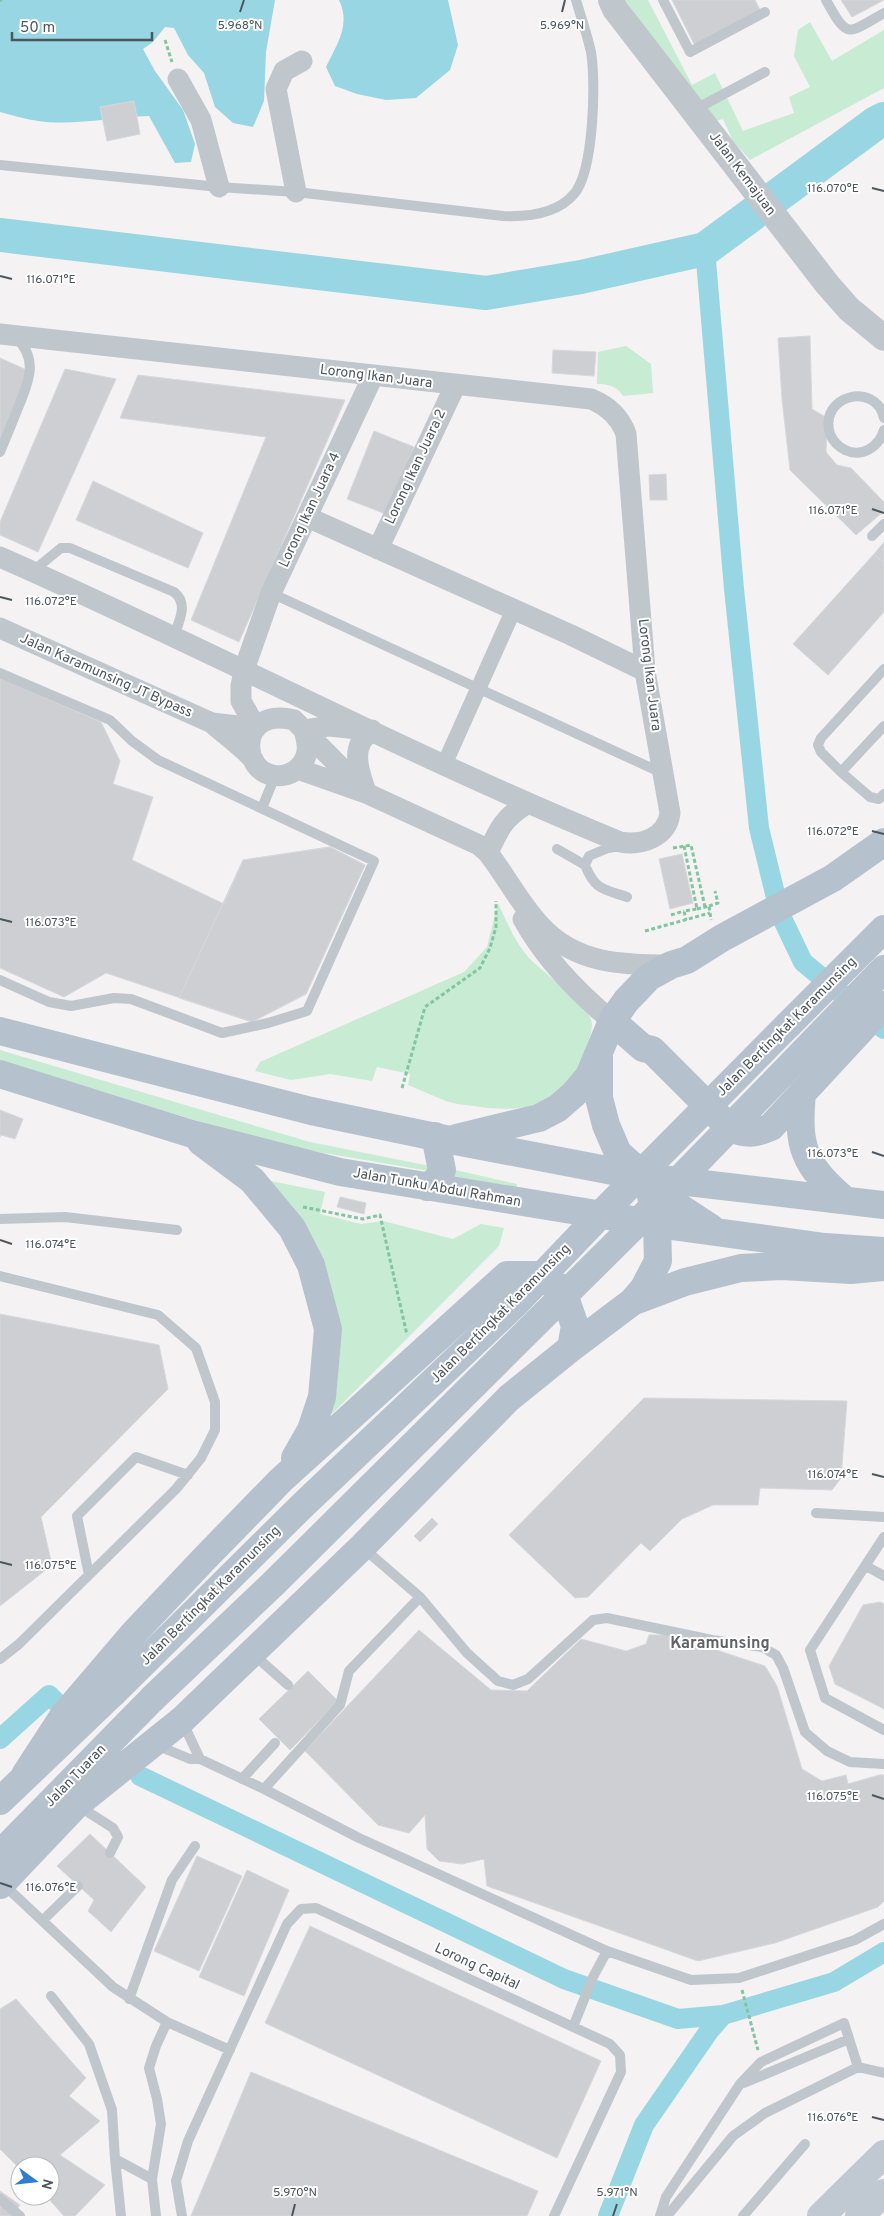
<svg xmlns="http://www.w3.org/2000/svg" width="884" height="2216" font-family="Overpass,sans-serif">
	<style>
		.green { fill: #c7ebd3 }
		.water { fill: #99d6e3 }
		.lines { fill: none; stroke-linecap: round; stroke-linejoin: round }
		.canal { stroke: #99d6e3; stroke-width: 20 }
		.river { stroke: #99d6e3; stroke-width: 34 }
		.building { fill: #cdcfd3; stroke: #d7d8dc }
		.path { stroke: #82c5a1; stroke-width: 3; stroke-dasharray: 4 2.5; stroke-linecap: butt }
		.service { stroke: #bfc6cc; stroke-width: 10 }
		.pedestrian { stroke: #bfc6cc; stroke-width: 16 }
		.minor { stroke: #bfc6cc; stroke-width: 21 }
		.tertiary { stroke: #bfc6cc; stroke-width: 26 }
		.secondary { stroke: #c0c9d1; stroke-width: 28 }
		.primary { stroke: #b5c2cd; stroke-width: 28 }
		.primary-bridge { stroke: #b5c2cd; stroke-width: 28 }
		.ticks { fill: none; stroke: #4c565d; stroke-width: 2 }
		.labels { text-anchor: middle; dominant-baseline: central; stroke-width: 4; stroke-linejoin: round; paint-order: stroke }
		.street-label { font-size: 14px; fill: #4c565d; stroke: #fff }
		.quarter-label { font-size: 16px; font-weight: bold; fill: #5f6266; stroke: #fff }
		.ticks-label { font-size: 12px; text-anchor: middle; fill: #4c565d; stroke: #fff; stroke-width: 4; stroke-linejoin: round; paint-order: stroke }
	</style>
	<rect width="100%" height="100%" fill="#f4f2f2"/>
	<path class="green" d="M625,0h23l44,85 23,-12 28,58 51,-18 -5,-16 21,-10 -16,-31 4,-26 12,-8 22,39 52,-31v58l-134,72 -17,-19 -10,-22 -10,3z
		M626,346l25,18 2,29 -30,3c-6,-10 -15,-12 -26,-12l1,-32z
		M498,903c9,19 17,40 32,56 15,15 52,41 60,58 6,11 -4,30 -8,40 -18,48 -55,56 -102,50 -11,-2 -23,-2 -34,-6 -13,-5 -26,-11 -38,-16l2,-11 -33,-7 -5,14 -42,-7 -39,6 -36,-9 5,-9 204,-90 23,-25z
		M0,1050l310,92 120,24 -1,5 -122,-21 -83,-21 -224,-69z
		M451,1169l66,15 -1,6 -67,-13z
		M266,1180l59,12 -5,22 41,10 22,-3 70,18 28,-15 23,4 -5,18 -173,174 6,-87z"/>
	<path class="water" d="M0,0h275l-9,52 -2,49 -11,26 -20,-4 -18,-16 -11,-34 -16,-18 -14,-27 -9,-1 -12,15 -10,7 12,22 28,39 12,34 -4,18 -16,1 -26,-47c-36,1 -75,10 -111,5 -13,-2 -26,-6 -38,-9z
		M339,0h109l10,45 -8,25 -34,28 -30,2 -29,-6 -22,-8 -9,-19c11,-23 25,-42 13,-67z"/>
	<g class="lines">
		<path class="canal" d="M705,249l29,340 25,239 21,86 23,48 81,67
			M0,1739l49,-44 6,6
			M140,1776l424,203 114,40 45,-4 111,-33 50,-30
			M608,2216l36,-91 65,-94 14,-16"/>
		<path class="river" d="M0,235l486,58 95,-16 124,-28 171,-126 8,-4"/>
	</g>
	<path class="building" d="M672,0h83l5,10 -65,36z
		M841,0h43l-32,17z
		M134,101l6,33 -33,7 -7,-34z
		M810,336l2,73 15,9 -1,34 11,13 14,3 33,34v9l-28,24 -66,-65 -8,-71 -4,-61z
		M553,350l43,2 -2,24 -42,-3z
		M0,358l29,13 -29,70z
		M65,369l51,10 -78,173 -38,-17v-13z
		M138,375l207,25 -106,242 -48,-22 75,-183 -146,-19z
		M374,431l40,16 -26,68 -41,-16z
		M666,474l1,26h-17l-1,-25z
		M93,481l110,52 -15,35 -112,-48z
		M884,542v21l-10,-9z
		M874,554l10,9v49l-56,63 -35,-31z
		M0,678l101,44 19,39 -7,23 40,13 -21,63 92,44 19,-44 87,-13 35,18 -59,129 -54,28 -146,-49 -42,24 -64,-29z
		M330,847l35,18 -59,129 -54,28 -73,-24 64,-138z
		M682,854l11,49 -23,6 -11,-50z
		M0,1110l23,9 -8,20 -14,-4 -1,2z
		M340,1197l26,6 -2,11 -27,-7z
		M0,1314l159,31 9,44 -127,128 11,48 -52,41z
		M644,1398l203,3 -6,77 -9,12 -72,-2 -2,17h-45l-31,14 -32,32 -9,-8 -53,54 -13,1 -66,-63z
		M432,1518l6,6 -18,18 -6,-6z
		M880,1602l4,2v105l-49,-25 -6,-18 34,-61z
		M419,1630l72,60 36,1 54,-52 45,12 20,-7 3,-9h22l94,31 12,20 25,83 20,12 24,-6 2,9 31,-9h5v126l-6,6 -103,36 -77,18 -211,-75 -3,-27 -22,5 -23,-3 -12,-12 -2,-34 -16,18 -31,-8 -73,-74z
		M308,1671l30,30 -48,49 -31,-31z
		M90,1834l56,53 -35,45 -23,-21 6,-11 -37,-34z
		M197,1856l45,20 -43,95 -45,-20z
		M247,1870l42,20 -45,106 -45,-19z
		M310,1926l291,135 -44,97 -292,-135z
		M16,1999l70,79 -17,18 31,25 -40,34 45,30 -30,31h-11l-18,-20h4v-30h-30v3l-20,-20v-140z
		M251,2072l287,119 -11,25h-336z
		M0,2191l20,14 -8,11h-12z"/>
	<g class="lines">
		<path class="path" d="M0,1l2,-1
			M165,40l7,22
			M684,846l13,63 -13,2 2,9
			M673,848l18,-3 14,62
			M709,906l9,-3 -3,-12
			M697,909l12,-3 2,14
			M671,915l13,-4
			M645,931l65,-18
			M402,1088l23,-81 55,-39 10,-20 6,-21v-26
			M303,1207l60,12 17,-4 27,120
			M742,1990l16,60"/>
		<path class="service" d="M663,0l27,52 75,-40
			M826,0c22,40 21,34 58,13
			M694,110l71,-38
			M0,165l219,22 77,5 207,24c24,1 54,-2 71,-22 20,-23 22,-113 17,-142 -4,-18 -10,-35 -15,-52
			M884,418c-8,-37 -66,-23 -54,16 3,7 9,13 15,16 17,8 34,-3 39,-20
			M0,452c6,-14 12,-29 18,-44 10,-25 22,-49 -3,-71
			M872,536l12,-12
			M33,571l28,-23h9l104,44c15,12 5,29 0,44
			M271,593l391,180
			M0,673l110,47 22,21 26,19 216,101 -67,150 -39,12 -46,10 -91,-34 -17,-1 -43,8 -22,-4 -49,-22
			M884,726l-43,46 29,25 9,2 5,-5
			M841,772l-20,-20 -3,-7 3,-7 63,-69
			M262,808l13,-32
			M620,846l-12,2 -19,8 -4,9c10,25 18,24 42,32
			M557,849l28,16
			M0,1219l65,-2 112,13
			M0,1276l158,39 38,33 19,54v28l-14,28 -25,31 -157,155 -19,15
			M816,1513l68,4
			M884,1537l-74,113 15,48 59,32
			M362,1547l58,50
			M866,1566l18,10
			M89,1575l-12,-59 59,-59 52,18
			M252,1653l36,32
			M182,1721l18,38
			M156,1745l34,14h10l64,30 95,49 248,113 84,29 48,-2 116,-38 29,-16
			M242,1779l33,-36
			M264,1789l76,-84 9,-34 71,-74 47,56 31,28 15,4 15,-6 65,-59 14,-2 105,22 50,7 14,8 7,13 22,64 22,19 23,11 34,2
			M77,1805l36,23 5,9 -8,16
			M3,1884l110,103 54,35 63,28
			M43,1920l35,-34
			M51,1996l38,48 23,66 3,49 37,20
			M129,1999l43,-119 23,-34
			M573,2027l20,-50 14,-26
			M744,2083l105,-44
			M115,2159l6,57
			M0,2199l20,17
			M156,2216l-4,-37 9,-55 -4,-25 -8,-31 7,-22 11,-24
			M182,2216l-6,-35 12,-40 99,-217 14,-15 15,-1 294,136 10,11 1,17 -67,144
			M660,2216l6,-19 74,-113 21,-22 83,-39 14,44 26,6
			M667,2216l66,-80 32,-23 93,-46
			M743,2216l62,-72"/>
		<path class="pedestrian" d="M444,765l69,-154"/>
		<path class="minor" d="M178,79l23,41 18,67
			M296,192l-20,-103 8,-18 18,-10
			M0,334l591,65c17,7 29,18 35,35l19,237 25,142c-3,24 -28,33 -50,29 -211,-86 -412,-194 -620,-285
			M307,517l264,118 74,36
			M378,549l77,-163
			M0,628l212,95 44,5
			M212,723c12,11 27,21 38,33 3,2 4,6 6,9 11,14 33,14 44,1 10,-11 8,-22 4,-36
			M256,728l-15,-27v-15l4,-19 26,-74 102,-217
			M304,730l25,-4 29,3
			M251,756c-7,-30 16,-43 43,-36l68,69
			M298,769l68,24 113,52 9,8c18,23 32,51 52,72 35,39 82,40 131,40
			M366,792c-5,-15 -13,-35 -5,-50 2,-4 7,-8 11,-12
			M488,853c10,-23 17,-37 39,-49
			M523,919c22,40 54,73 89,102"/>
		<path class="tertiary" d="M611,0l4,9 212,275 22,25 35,29"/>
		<path class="secondary" d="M821,2216l63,-62
			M859,2216l25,-23"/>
		<path class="primary" d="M612,1021l31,27 9,2 78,78c16,7 25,6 41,-1l113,-122
			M788,1025l96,-96
			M0,1031l311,80 139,29 194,37 240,28
			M599,1056v42l7,27 12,28 61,54 32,21
			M0,1074l192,60 148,38 317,52 168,23 59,4
			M802,1093c-5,53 1,72 43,107
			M456,1138l83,-20 19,-10 16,-14 15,-18 23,-55 14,-20 23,-24 22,-12 16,-5 35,-22 111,-60 51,-36
			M201,1142l51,38 40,48 19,37 17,64 -6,68 -11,33 -16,28
			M427,1187l10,-7 5,-10 -7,-34
			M632,1302l53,-20 56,-14 41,-2 69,4 33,-3
			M25,1775l39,-60 70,-82 71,-75 76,-78 226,-205h27l23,11 10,17 8,23 -4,22
			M0,1801l113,-108
			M0,1854l153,-156
			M0,1885l76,-80 106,-85 180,-173 147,-149 62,-50 61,-46 12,-14 14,-27 -1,-37 -6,-28 -7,-19"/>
		<path class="primary-bridge" d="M113,1693l190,-188 213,-202 83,-87 189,-191
			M153,1698l122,-116 367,-364 242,-249"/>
	</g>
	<path class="ticks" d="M240,12l4,-12M562,12l3,-12M872,188l12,3M0,276l12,3M872,509l12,4M0,597l12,3M872,831l12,3M0,919l12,3M872,1152l12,4M0,1240l12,4M872,1474l12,3M0,1562l12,3M872,1795l12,4M0,1883l12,4M872,2117l12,3M292,2216l3,-12M613,2216l4,-12"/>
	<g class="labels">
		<g class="street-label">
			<text transform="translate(742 174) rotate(53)">Jalan Kemajuan</text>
			<text transform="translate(376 377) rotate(7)">Lorong Ikan Juara</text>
			<text transform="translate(416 467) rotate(-65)">Lorong Ikan Juara 2</text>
			<text transform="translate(310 510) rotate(-65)">Lorong Ikan Juara 4</text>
			<text transform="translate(649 675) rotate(83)">Lorong Ikan Juara</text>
			<text transform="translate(106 676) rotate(24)">Jalan Karamunsing JT Bypass</text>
			<text transform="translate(787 1027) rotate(-45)">Jalan Bertingkat Karamunsing</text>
			<text transform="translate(437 1188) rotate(10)">Jalan Tunku Abdul Rahman</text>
			<text transform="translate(501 1314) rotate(-45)">Jalan Bertingkat Karamunsing</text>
			<text transform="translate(211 1596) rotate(-45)">Jalan Bertingkat Karamunsing</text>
			<text transform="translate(76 1776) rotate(-46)">Jalan Tuaran</text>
			<text transform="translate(477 1967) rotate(25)">Lorong Capital</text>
		</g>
		<g class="quarter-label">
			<text x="720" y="1644">Karamunsing</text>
		</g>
	</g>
	<g class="ticks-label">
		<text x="240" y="29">5.968°N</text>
		<text x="562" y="29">5.969°N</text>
		<text x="833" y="192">116.070°E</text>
		<text x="51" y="283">116.071°E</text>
		<text x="833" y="514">116.071°E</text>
		<text x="51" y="605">116.072°E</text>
		<text x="833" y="835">116.072°E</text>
		<text x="51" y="926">116.073°E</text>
		<text x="833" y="1157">116.073°E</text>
		<text x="51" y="1248">116.074°E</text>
		<text x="833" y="1478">116.074°E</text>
		<text x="51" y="1569">116.075°E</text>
		<text x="833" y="1800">116.075°E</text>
		<text x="51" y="1891">116.076°E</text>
		<text x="833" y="2121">116.076°E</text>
		<text x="295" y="2196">5.970°N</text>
		<text x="617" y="2196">5.971°N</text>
	</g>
	<g transform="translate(35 2181) rotate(105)"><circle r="24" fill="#ffffff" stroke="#b7bbbe"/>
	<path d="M0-4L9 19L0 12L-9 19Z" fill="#307dd0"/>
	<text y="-8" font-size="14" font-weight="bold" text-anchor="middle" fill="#4c565d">N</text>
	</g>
	<path d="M12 32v8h140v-8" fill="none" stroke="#4c565d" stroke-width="2.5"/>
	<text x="20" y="32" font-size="15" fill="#4c565d" stroke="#ffffff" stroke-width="4" paint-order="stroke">50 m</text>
</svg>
